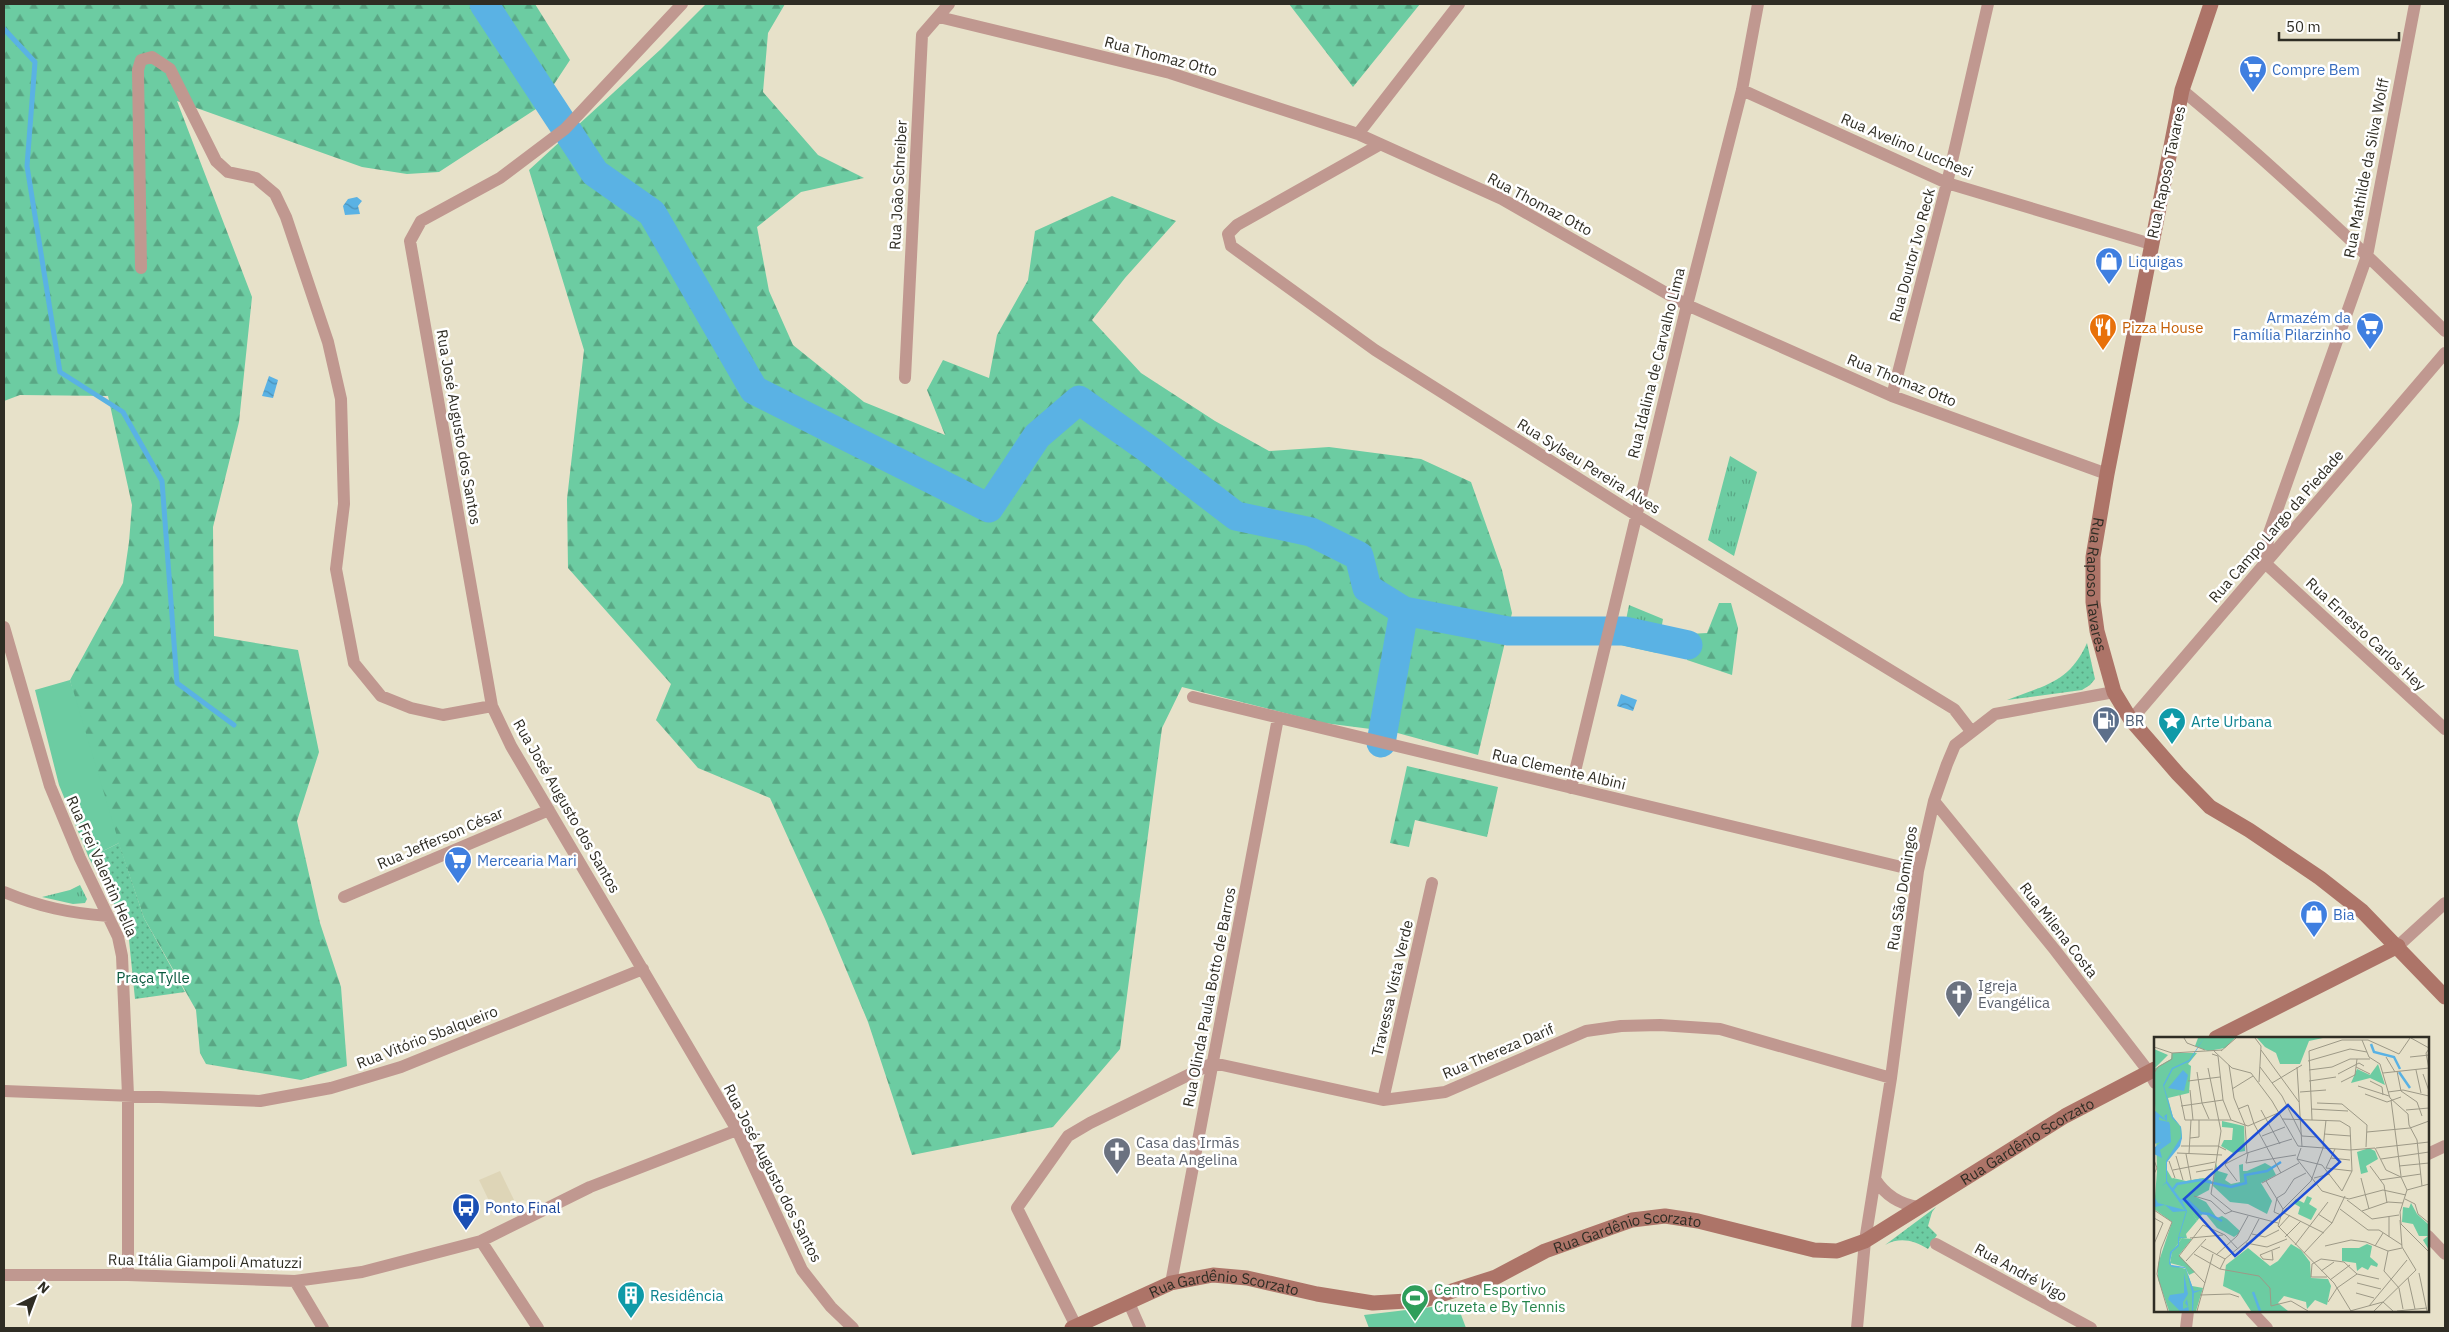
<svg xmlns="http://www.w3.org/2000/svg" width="2449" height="1332" font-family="'IBM Plex Sans',sans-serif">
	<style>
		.built { fill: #ded5b7 }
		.grass { fill: url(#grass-tufts) }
		.forest { fill: url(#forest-firs) }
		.park { fill: url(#park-dots) }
		.garden { fill: #6ccca2 }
		.water { fill: url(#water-waves) }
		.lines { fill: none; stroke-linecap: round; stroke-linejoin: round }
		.stream { stroke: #5ab2e4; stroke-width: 5 }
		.river { stroke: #5ab2e4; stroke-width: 29 }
		.street { stroke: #c09890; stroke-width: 12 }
		.secondary { stroke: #ad7468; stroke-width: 15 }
		.labels { text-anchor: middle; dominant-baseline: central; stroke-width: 5; stroke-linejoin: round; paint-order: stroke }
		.street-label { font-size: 15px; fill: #2f2d24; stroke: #fff }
		.shop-label { font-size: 15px; fill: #366cbe; stroke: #fff; text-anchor: start }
		.food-label { font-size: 15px; fill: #c56008; stroke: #fff; text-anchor: start }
		.service-label { font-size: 15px; fill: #4e5e75; stroke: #fff; text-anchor: start }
		.culture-label { font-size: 15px; fill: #0d838f; stroke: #fff; text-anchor: start }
		.park-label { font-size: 15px; fill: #09593e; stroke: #fff }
		.worship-label { font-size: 15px; fill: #5b616d; stroke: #fff; text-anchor: start }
		.transit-label { font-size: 15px; fill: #164399; stroke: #fff; text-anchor: start }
		.leisure-label { font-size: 15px; fill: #27864d; stroke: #fff; text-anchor: start }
		.inset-river { fill: none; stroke: #5ab2e4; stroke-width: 2.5 }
		.inset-road { fill: none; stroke: #9d9987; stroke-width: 1 }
		.view { fill: #1d4ed8; fill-opacity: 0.15; stroke: #1d4ed8; stroke-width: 2.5 }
		.inset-edge { fill: none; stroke: #2f2d24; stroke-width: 2.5 }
	</style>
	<defs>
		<pattern id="grass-tufts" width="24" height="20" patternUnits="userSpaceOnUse" patternTransform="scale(1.25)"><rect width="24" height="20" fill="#6ccca2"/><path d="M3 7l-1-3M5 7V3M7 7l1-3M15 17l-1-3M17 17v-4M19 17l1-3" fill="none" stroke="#59a684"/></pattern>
		<pattern id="forest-firs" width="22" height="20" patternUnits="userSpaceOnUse" patternTransform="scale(1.25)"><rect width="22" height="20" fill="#6ccca2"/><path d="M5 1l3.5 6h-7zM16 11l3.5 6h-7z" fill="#59a684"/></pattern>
		<pattern id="park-dots" width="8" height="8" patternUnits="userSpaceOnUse" patternTransform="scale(1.25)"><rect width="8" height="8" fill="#6ccca2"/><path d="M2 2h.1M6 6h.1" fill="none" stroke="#59a684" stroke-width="1.8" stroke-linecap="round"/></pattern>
		<pattern id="water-waves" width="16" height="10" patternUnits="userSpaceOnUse" patternTransform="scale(1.25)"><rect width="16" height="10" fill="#5ab2e4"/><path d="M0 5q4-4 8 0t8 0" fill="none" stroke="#4b91b9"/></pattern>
	</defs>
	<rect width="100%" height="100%" fill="#e7e1c9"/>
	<path class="built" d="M500,1171l16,33 -22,7 -15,-31z"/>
	<path class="grass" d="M1730,456l27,16 -23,84 -26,-16z
		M1629,605l34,14 -6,34 -36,-8z
		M80,885l7,14 -2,4 -12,1 -31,-7 28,-7z"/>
	<path class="forest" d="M4,4h531l35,56 -31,47 -100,65 -32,2 -45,-7 -185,-66 75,196 -13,125 -26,105 1,109 84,14 21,102 -22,69 23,102 21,64 6,79 -46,14 -95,-16 -6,-11 -4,-43 -52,-92 -56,-165 -18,-73 53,-97 6,-41 3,-37 -24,-109 -88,-1 -16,6z
		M706,4h79l-17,29 -5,59 55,63 46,23 -63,14 -44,35 12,64 24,54 71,57 81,33 -18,-45 16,-30 46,18 8,-43 31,-55 7,-49 77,-35 64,25 -51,57 -33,42 49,53 74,48 54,30 60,-4 92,12 50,23 31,88 10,43 -34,142 -84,-23 -70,-9 -142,-36 -20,41 -42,321 -67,78 -141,28 -44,-133 -43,-103 -55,-121 -72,-30 -42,-48 15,-36 -103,-116 -1,-69 17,-149 -55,-180 132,-121z
		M1289,4h131l-67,83z
		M1719,603h12l7,25 -6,47 -45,-15 1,-26 19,-1z
		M1407,766l91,21 -11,50 -72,-17 -6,27 -19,-4z"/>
	<path class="park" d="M2087,643l8,36 -5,6 -8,5 -75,10c38,-15 62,-17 80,-57z
		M119,843l25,75 41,74 -50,7 -7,-69 -39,-72z
		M1936,1207l-4,5 -4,14 9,9 -9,14c-15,-9 -28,-12 -43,-4z"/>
	<path class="garden" d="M70,680l49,163 -30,15 -30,-73 -24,-95z
		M1457,1304l9,24h-97l-5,-13z"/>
	<path class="water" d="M357,197l5,4 -4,5 2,8 -15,1 -2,-9 5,-7z
		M269,376l9,4 -5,18 -11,-2z
		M1621,694l16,6 -4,11 -16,-5z"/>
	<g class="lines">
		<path class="stream" d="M4,29l31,33 -8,104 33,206 63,40 39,69 15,202 57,42"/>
		<path class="river" d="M484,4l111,169 57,40 102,177 235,118 48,-72 42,-36 72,51 85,65 75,16 48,24 8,32 37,23 104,20h116l64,14
			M1381,743l23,-132"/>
		<path class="street" d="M682,4l-117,125 -65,49 -79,43 -11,20 82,465 19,40 226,384 65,140 29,37 22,21
			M2415,4l-48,252 -98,277 -4,30 180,166
			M939,17l231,56 188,61 144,65 185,106 205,91 215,78
			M1742,90l205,93 204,61
			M2182,90c92,76 178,158 263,241
			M1358,134l101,-130
			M1379,145l-142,80 -9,9 3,12 144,104 261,165 318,194 17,22
			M141,268l-3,-198 3,-10 11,-3 18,12 46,92 12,11 28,6 19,16 11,23 42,125 13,57 3,105 -8,65 18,94 27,33 30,12 32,7 49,-9
			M905,378l17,-343 27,-31
			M1892,396l55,-213 41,-179
			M4,627l46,159 30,72 38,79 4,19 6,139v180
			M1193,697l725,174
			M2131,720l314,-367
			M1571,788l116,-483 55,-215 16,-86
			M1934,801l121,149 94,122 6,11
			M4,892c36,15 65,21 104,24
			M344,897l205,-87
			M2398,946l47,-43
			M4,1091l256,10 71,-13 70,-21 242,-98
			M1383,1100l49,-217
			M2428,1154l17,-8
			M1875,1179c10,16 24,25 43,28
			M2428,1236l17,18
			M481,1241l57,87
			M1936,1244l155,84
			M4,1275h124l167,6 67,-9 119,-31 109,-54 147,-57
			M295,1281l28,47
			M1171,1283l107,-565
			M1129,1303l11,25
			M2251,1311l16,17
			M1076,1326l-59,-118 51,-72 22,-13 123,-60 170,37 62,-8 141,-61 35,-5 39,-1 60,4 171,49
			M1857,1328l8,-87 26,-163 27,-207 16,-70 13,-37 8,-19 40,-31 119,-22
			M2186,1328l2,-17"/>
		<g class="secondary">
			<path id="s1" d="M2211,4l-29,86 -75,384 -14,83v45l4,29 17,61 17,28 47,54 32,33 39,23 71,48 42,33 83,86"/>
			<path d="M2216,1038l182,-92"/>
			<path id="s2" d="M1072,1328l99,-45 42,-8 34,3 70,16 56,9 51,-3 72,-23 49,-26 87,-31 33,-4 33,5 116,29 23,1 28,-10 200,-125 90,-47"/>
		</g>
	</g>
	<defs>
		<g id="supermarket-pin" transform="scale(1.4375)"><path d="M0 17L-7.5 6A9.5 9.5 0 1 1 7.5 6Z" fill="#3f7fe0" stroke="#fff"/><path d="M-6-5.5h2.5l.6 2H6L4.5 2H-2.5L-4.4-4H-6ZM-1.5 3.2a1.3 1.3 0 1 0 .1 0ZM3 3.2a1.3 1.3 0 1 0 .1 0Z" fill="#fff"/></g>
		<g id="shop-pin" transform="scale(1.4375)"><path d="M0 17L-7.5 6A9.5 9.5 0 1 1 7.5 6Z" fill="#3f7fe0" stroke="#fff"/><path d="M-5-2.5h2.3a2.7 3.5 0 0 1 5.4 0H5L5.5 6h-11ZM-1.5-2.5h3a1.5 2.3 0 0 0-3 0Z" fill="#fff"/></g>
		<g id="restaurant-pin" transform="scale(1.4375)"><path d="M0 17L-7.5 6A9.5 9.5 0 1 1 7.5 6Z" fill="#e8710a" stroke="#fff"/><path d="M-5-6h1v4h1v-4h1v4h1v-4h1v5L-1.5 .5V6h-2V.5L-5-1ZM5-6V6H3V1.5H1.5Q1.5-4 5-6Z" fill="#fff"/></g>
		<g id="fuel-pin" transform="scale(1.4375)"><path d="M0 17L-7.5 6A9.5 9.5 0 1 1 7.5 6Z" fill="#5c6f8a" stroke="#fff"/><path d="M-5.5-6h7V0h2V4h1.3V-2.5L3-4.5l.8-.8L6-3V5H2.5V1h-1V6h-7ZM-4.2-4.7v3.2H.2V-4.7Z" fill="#fff"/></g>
		<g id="sight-pin" transform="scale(1.4375)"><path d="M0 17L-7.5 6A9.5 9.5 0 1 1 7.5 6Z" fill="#0f9aa8" stroke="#fff"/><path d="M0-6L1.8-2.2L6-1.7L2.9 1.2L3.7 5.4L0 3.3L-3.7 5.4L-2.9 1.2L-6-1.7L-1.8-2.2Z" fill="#fff"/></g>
		<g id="church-pin" transform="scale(1.4375)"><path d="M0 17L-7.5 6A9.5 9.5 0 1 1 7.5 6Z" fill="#6b7280" stroke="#fff"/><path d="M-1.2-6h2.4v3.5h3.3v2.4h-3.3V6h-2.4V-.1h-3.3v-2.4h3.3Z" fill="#fff"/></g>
		<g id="bus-pin" transform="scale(1.4375)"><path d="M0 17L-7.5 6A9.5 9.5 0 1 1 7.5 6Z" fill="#1a4fb4" stroke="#fff"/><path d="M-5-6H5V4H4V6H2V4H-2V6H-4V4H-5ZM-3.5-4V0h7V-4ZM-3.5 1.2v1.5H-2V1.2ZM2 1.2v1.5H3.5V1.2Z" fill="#fff"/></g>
		<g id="building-pin" transform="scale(1.4375)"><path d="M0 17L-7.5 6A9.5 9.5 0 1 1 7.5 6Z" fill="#0f9aa8" stroke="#fff"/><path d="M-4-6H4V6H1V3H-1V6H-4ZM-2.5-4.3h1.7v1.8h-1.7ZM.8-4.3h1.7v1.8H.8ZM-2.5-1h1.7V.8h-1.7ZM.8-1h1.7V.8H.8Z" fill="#fff"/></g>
		<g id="stadium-pin" transform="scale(1.4375)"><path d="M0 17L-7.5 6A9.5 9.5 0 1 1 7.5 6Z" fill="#2e9e5b" stroke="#fff"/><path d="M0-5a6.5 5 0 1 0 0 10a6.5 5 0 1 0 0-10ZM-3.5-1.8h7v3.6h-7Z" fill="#fff"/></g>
	</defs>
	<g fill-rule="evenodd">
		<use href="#supermarket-pin" x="2253" y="69"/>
		<use href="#shop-pin" x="2109" y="261"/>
		<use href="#supermarket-pin" x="2370" y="326"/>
		<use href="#restaurant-pin" x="2103" y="327"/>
		<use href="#fuel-pin" x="2106" y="720"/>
		<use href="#sight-pin" x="2172" y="721"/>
		<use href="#supermarket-pin" x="458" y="860"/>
		<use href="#shop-pin" x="2314" y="914"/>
		<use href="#church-pin" x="1959" y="994"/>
		<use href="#church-pin" x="1117" y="1151"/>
		<use href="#bus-pin" x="466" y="1207"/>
		<use href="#building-pin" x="631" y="1295"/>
		<use href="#stadium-pin" x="1415" y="1298"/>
	</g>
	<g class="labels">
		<g class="street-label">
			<text transform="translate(1161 56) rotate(15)">Rua Thomaz Otto</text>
			<text transform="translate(1907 145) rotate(23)">Rua Avelino Lucchesi</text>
			<text transform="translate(2366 168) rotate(-79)">Rua Mathilde da Silva Wolff</text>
			<text transform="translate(2166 172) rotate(-78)">Rua Raposo Tavares</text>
			<text transform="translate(898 185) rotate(-87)">Rua João Schreiber</text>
			<text transform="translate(1540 204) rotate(28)">Rua Thomaz Otto</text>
			<text transform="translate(1912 255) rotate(-75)">Rua Doutor Ivo Reck</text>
			<text transform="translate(1656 363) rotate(-76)">Rua Idalina de Carvalho Lima</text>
			<text transform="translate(1902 380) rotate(22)">Rua Thomaz Otto</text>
			<text transform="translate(459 427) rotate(80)">Rua José Augusto dos Santos</text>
			<text transform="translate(1589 466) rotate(32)">Rua Sylseu Pereira Alves</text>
			<text transform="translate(2276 526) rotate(-49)">Rua Campo Largo da Piedade</text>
			<text stroke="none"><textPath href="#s1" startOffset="594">Rua Raposo Tavares</textPath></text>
			<text transform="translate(2366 634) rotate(43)">Rua Ernesto Carlos Hey</text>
			<text transform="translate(1559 769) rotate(13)">Rua Clemente Albini</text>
			<text transform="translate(567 806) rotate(60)">Rua José Augusto dos Santos</text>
			<text transform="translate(440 838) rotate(-23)">Rua Jefferson César</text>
			<text transform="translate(102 866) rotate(66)">Rua Frei Valentin Hella</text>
			<text transform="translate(1902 888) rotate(-81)">Rua São Domingos</text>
			<text transform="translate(2059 930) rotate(52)">Rua Milena Costa</text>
			<text transform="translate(1392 988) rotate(-77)">Travessa Vista Verde</text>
			<text transform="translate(1209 997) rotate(-79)">Rua Olinda Paula Botto de Barros</text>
			<text transform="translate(427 1037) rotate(-21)">Rua Vitório Sbalqueiro</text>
			<text transform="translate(1498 1051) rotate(-23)">Rua Thereza Darif</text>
			<text stroke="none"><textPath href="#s2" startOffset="1018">Rua Gardênio Scorzato</textPath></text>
			<text transform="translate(773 1173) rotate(63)">Rua José Augusto dos Santos</text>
			<text stroke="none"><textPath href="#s2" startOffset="582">Rua Gardênio Scorzato</textPath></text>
			<text transform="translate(205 1261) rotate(1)">Rua Itália Giampoli Amatuzzi</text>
			<text transform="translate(2021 1272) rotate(29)">Rua André Vigo</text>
			<text stroke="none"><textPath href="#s2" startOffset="162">Rua Gardênio Scorzato</textPath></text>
		</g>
		<g class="shop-label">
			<text x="2272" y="69">Compre Bem</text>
			<text x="2128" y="261">Liquigas</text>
			<text x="2351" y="317" text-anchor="end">Armazém da<tspan x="2351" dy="17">Família Pilarzinho</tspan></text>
			<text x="477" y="860">Mercearia Mari</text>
			<text x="2333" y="914">Bia</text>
		</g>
		<g class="food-label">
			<text x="2122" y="327">Pizza House</text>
		</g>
		<g class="service-label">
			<text x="2125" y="720">BR</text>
		</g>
		<g class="culture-label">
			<text x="2191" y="721">Arte Urbana</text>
			<text x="650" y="1295">Residência</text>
		</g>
		<g class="park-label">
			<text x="153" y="977">Praça Tylle</text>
		</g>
		<g class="worship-label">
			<text x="1978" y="985">Igreja<tspan x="1978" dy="17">Evangélica</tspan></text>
			<text x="1136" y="1142">Casa das Irmãs<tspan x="1136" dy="17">Beata Angelina</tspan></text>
		</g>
		<g class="transit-label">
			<text x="485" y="1207">Ponto Final</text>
		</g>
		<g class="leisure-label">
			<text x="1434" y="1289">Centro Esportivo<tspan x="1434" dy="17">Cruzeta e By Tennis</tspan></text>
		</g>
	</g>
	<g transform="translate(2154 1037)">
		<rect width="275" height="275" fill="#e7e1c9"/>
		<path d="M44,1h37l-10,10 -17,3 -13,-5zM103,1h66l-14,3 -9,23h-20l-4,-11 -11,-6zM0,12l14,6 -14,14zM224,27l7,21 -15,-7 -19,5 6,-14 13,6zM68,84l22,5 1,25 -12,2 -12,-7 3,-6h8l1,-12 -11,-1zM62,126l2,8 10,3 -3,6 6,4 9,-2 -1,-17 4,-1v7h4l18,-8 7,4 4,8 -15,8 11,18 -5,13 -19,-10 -18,-2 -17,-16zM19,141l13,3 17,-3 8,2 -2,10 -13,7 10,5 11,16 5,-2 5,3 13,12 -2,3 -4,3 -17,-9 -13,-16 -7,9 -27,-41zM257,166l6,11 11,10 1,26 -6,-10 5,-4h-9l-6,-12 -11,-2 1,-15 6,1zM28,201l10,1 -13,16 16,17 -6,3 -4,-8 -15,-4 2,-11zM213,207l5,2 -2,11 8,7 -1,3 -6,-2 -3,5 -6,-3 -5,4 -1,-8 -14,-2v-13h17z" fill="#6ccca2"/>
		<path d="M18,16h25l-9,11 3,2 -2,27 -21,5 5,19 8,10 1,11 -15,24v8l30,51 -11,13 1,4h-5l-10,14 -2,9 1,4 15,4 6,17 11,2 -7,23h-27l-11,-32v-15l14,-42 -18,-13 3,-38 -3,-102 17,-10zM137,207l10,6 9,12 1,16 17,1 3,7 -4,19 -12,-5 -8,9 -1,-7 -22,-6 -6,7 10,8h-37l-11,-17 -17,-8 3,-21 22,-17 22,18 8,-5z" fill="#6ccca2"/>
		<path d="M215,111l6,3 3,8 -12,7 2,6 -7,2 -4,-22zM153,159l5,2 -3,6 8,5 -6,11 -13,-6 2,-7 -7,-4 3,-4 8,4z" fill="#6ccca2"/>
		<path d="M50,1l-14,23 -17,8 -9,17 9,31 8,10 1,11 -2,8 -13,16v19l15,20 5,10 -8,26 8,1h-8v8l-7,6 -2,9 1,4 14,2 1,2 8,22 8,-1 -8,3 -1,18h-1v-19l-5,-19 -2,-5 -13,-1 -3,-3 1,-12 8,-7v-7l8,-27 -13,1 -8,-7 -10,2 -1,-11 4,7 27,7 -19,-27 -4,3 -8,-2 8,2 4,-4v-21l15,-24 -1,-11 -8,-8 -9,-33 9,-17 17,-8zM29,33l5,5 -4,16 -16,-3zM0,73l12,10 -2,-4 3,-2v7l-8,-4v3l10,2 1,3 1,17 -11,8 2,8 -8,-4v-6l7,-6 -7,2zM30,236l4,21 -5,8v7l5,-2 -3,-4 2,-4 2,12h-9l-12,-12 2,-4 14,-2z" fill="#5ab2e4"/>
		<path class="inset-river" d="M217,7l3,8 20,5 6,12M245,35l11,16M18,154l5,-7 23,-4 31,7 15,-4 -1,-8 22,-4 14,-9M27,163l7,1 13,12 8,1 13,7M99,255l7,19"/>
		<path class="inset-road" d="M30,1l3,5 18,7M101,1l6,8 -2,36M257,1l18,10M208,3l7,17 11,7 10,34 18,16 1,11 8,15 5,46M0,10l18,6 50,-3M107,13l38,52M60,14l18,17 19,5 21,28 26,45 52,4 25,-2 11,22 15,7 6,13M67,14l15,-13M58,17l6,2 5,44 8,20M232,20l9,15M256,20l19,-2M154,24l42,-12 17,3M75,28l5,33 11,27 2,28M106,30l22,29 20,40 15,1M143,30l5,80M202,30l14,7M54,31l13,63 -10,63 21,17 46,12M275,32l-3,-16 3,-4M155,33l23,-3 18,-8h20M262,33l5,23M243,34l4,20 16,11 5,14M43,35l5,31 7,16M0,36l4,-6 14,-8v-6M229,36l46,-5M184,37l21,-11 5,3M269,37l6,17M34,44l32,-4M155,44l27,-4M216,44l12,6 1,8M187,45l14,-7 2,-16M118,46l30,-18M204,49l31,10M78,52l21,-13M36,53l3,30M146,55l26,-2M234,55l15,-2 26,6M211,57l22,8 14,-5M26,58l5,25h46l17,6 30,-13M237,63l10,76M163,66l25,1 25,21 -1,22M27,69l42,-6M84,72l10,-4 6,19 27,49M157,72l37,2M107,73l19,34M252,73l23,-2M128,82l58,2 10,6 2,44 -10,20M158,83l-3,-69 33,-11h26l31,14 11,-16M172,83l-3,28 -12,33 -28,28 -5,17 56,57 17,28M213,95l43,-4 19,-7M170,97l27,2M108,99l23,-9M36,101l9,-1v-17M27,109h37l8,4M147,111l-4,11 25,32 27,8 34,-9 23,5M222,111l53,-6M181,112l-9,19 26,3M23,116l45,2M35,116l2,-33M94,116l-2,10 50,-8M32,117l5,26M22,119l7,24M75,121l-4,7 12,16M177,121l19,2M143,122l25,6 20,26M227,122l48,-7M0,123l3,8 -3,6M15,124l6,17M71,127l22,-11 45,-14M216,129l14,19 3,18M245,129l30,-3M19,133l42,-8M42,135l17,-3M160,141l16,-4M207,141l8,31M226,143l41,-6M112,144l17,28M108,146l37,-20M253,153l-7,22 1,12 28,28M253,153l22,-6M40,159l17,5 14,13 7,-3M251,162l10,5 3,10 11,9M193,163l25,19 27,-4M186,172l28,21h11l23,15M0,173l18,12 -11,27 -4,25 11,37M208,174l26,-9 15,1M128,175l42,21M164,177l14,9M127,178l-7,-3 3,-14 8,-5 9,-14 12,-6M235,179v21M0,181l9,5 -9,21M125,190l11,-12M98,197l13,3 14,-7M131,200l16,-16M36,201l33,-3M92,206l21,4 20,-8M141,208l33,-43M47,209l24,13M171,209l26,-6 15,2 22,9 14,-3M221,209l8,-13M118,214l1,9 -10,-1 -3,-4 20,-8M234,214l-4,20 15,17 4,21M150,216l28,-30 13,-27M40,217l26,15 39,7 11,12 1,18 20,-5 17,10M62,218l21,-19 11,-20M32,224l20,-22M66,232l5,-10 23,-19 11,-21M167,234l13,-9M265,236l8,38M173,240h-16l1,-13 9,-5 23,3 13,12 22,5M254,241l7,31M176,243l20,-15M51,246l-26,-27 24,-31 22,10 13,14M203,246l24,6M202,256l18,5M46,258l30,-1 9,3M174,265l9,-14 20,-14M215,269l38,-46M43,274l16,-57M196,274l33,-9 10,9M220,274l42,-41 -14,-23 -2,-27M243,274l30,-3"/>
		<path class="view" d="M134,68l52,57 -105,94 -51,-57z"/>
		<rect width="275" height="275" class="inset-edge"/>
	</g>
	<rect width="2449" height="1332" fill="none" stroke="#2f2d24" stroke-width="10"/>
	<g transform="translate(35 1297) rotate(42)" stroke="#ffffff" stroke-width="4" paint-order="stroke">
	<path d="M0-4L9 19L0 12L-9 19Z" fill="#2f2d24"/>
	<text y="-8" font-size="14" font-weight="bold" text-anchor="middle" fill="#2f2d24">N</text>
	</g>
	<path d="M2279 32v8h120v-8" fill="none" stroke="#2f2d24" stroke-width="2.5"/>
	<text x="2286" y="32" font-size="15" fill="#2f2d24" stroke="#ffffff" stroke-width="4" paint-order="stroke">50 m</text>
</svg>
